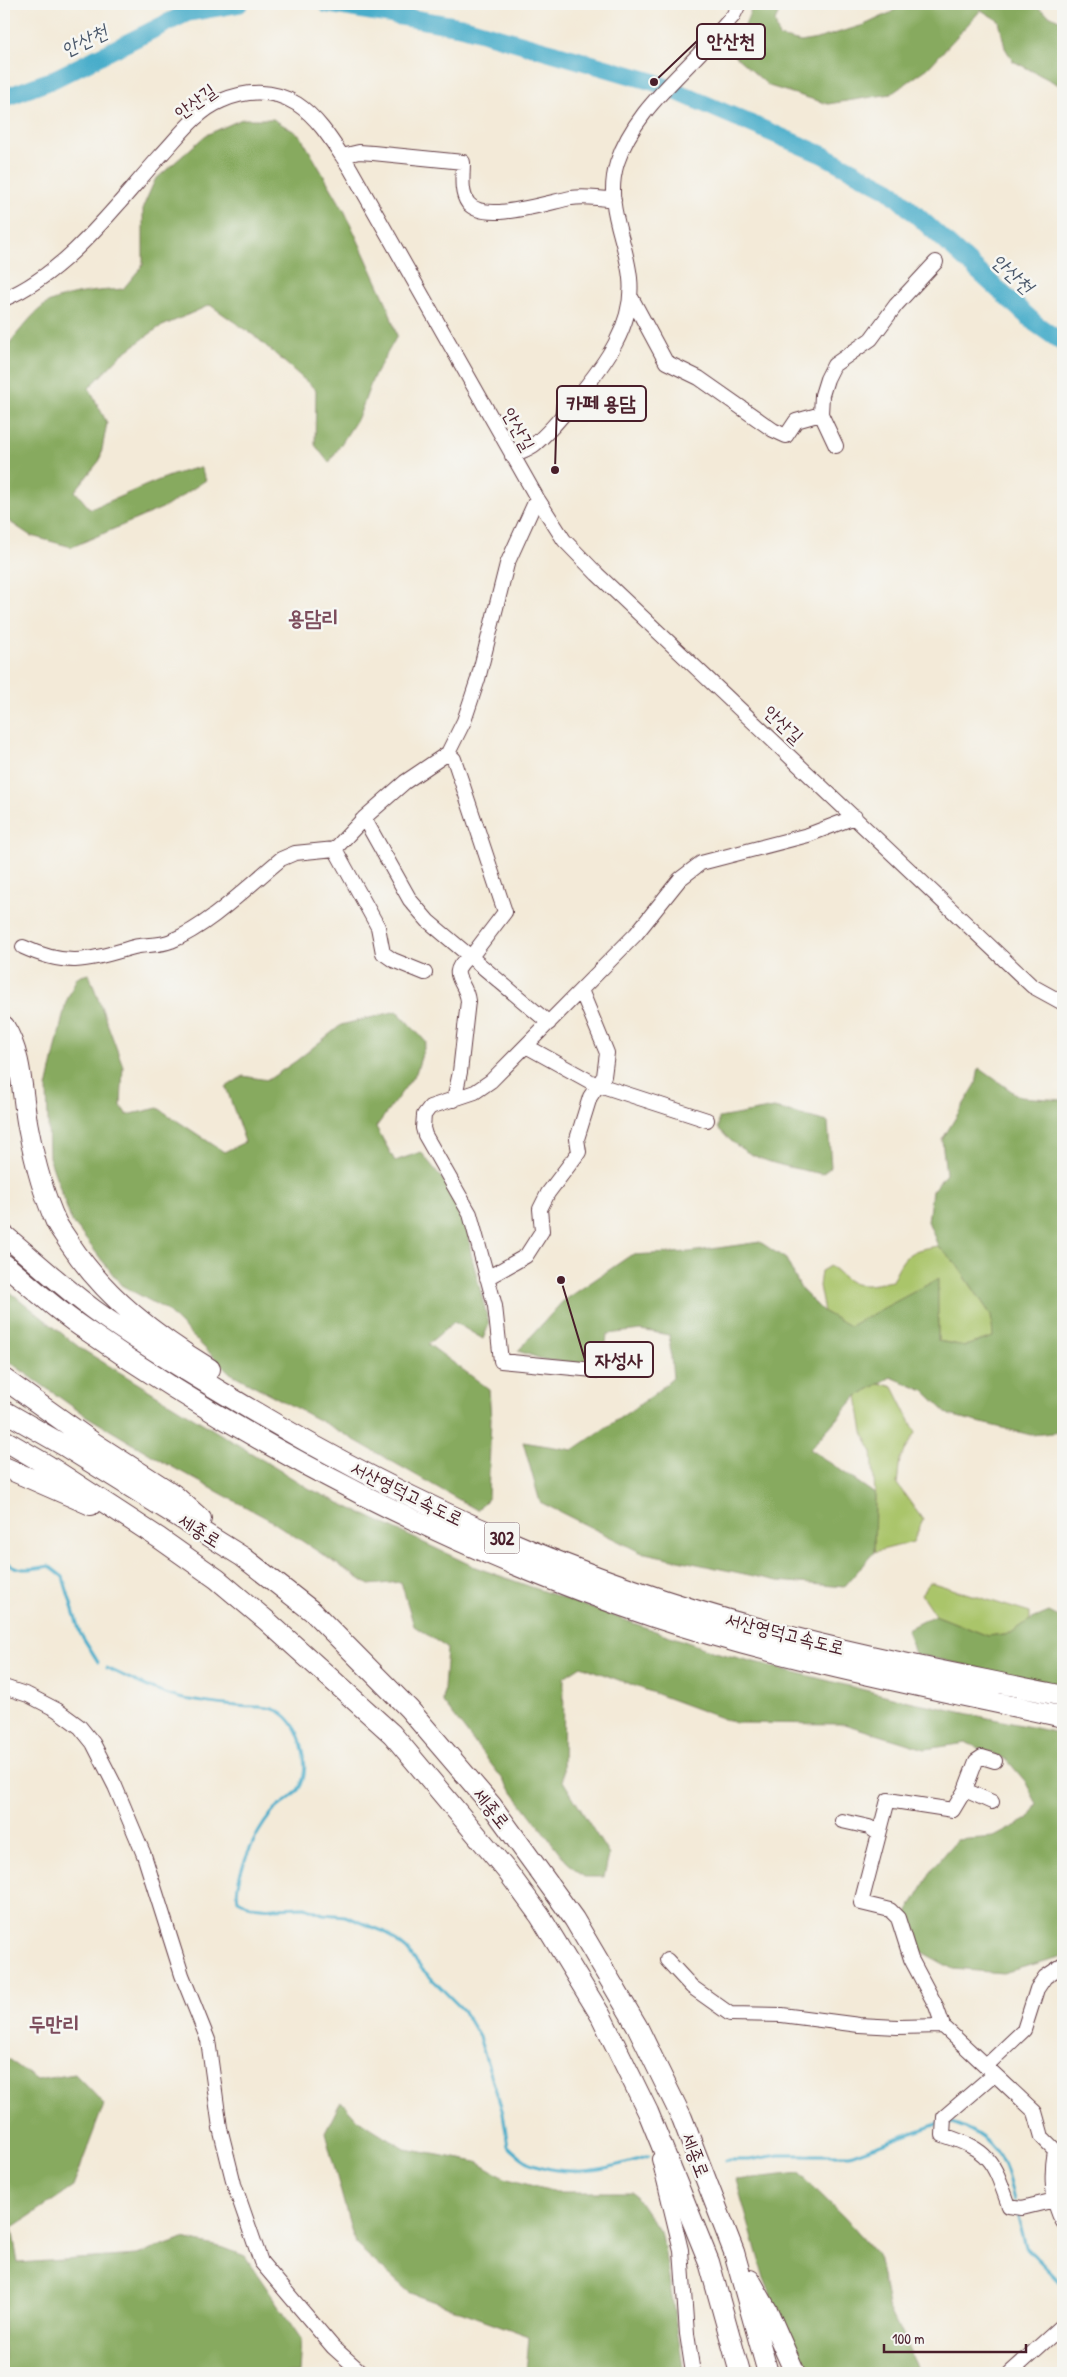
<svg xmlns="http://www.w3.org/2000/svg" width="1067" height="2377" font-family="'Patrick Hand','Poor Story',sans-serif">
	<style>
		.green { fill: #aac56b; stroke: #7a724b }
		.forest { fill: #87aa5f; stroke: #686445 }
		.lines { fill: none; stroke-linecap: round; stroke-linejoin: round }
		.stream { stroke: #4aadca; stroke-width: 3 }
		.river { stroke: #4aadca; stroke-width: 18 }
		.minor-casing { stroke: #633d45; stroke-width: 16 }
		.highway-casing { stroke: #633d45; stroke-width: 22 }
		.minor { stroke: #fff; stroke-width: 14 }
		.highway { stroke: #fff; stroke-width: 20 }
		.labels { text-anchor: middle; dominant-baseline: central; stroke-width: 5; stroke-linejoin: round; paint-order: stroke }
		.shield { fill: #f6f6f2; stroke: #7e6067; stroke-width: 1 }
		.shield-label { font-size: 18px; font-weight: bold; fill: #4a1f2b }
		.street-label { font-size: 19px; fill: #4a1f2b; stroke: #f6f6f2 }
		.water-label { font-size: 20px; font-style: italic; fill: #4a586b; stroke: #f6f6f2 }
		.quarter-label { font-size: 21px; font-weight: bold; fill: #7c4c5c; stroke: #f6f6f2 }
		.leader { fill: none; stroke: #4a1f2b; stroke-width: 2 }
		.callout-dot { fill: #4a1f2b; stroke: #f6f6f2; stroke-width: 2 }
		.callout { fill: #f6f6f2; stroke: #4a1f2b; stroke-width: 2 }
		.callout-label { font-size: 20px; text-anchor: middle; font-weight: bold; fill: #4a1f2b }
	</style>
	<rect width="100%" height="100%" fill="#f6f6f2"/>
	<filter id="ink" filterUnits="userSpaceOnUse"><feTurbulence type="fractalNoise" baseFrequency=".02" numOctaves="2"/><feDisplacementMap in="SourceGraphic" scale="10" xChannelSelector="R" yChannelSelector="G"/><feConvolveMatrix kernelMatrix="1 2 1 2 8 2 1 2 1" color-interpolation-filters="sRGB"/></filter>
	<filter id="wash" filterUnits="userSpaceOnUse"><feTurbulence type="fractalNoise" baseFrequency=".0096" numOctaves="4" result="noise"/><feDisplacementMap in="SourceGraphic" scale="20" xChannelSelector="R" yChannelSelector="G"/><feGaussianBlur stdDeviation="1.12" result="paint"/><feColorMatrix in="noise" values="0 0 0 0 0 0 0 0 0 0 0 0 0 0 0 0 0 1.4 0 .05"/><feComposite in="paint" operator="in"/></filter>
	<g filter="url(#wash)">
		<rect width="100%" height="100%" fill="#f3ead8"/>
		<path class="green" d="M938,1246l19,19 34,50 3,22 -29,9 -27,-5 -1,-61 -87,47 -26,-15 -5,-26 2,-15 9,-5c7,4 12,11 19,15 12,8 30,2 43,0 12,-27 17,-31 46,-35z
			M880,1383l13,4 23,46 -16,26 -3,25 26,36 -10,22 -39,10 1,-58 -3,-42 -9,-20 -6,-36z
			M930,1582l100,31v7l-19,13 -23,3 -53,-21 -14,-21z"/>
		<path class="forest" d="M753,4h30l-8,17 4,16 22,5 16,-3 47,-14 26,-12 13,-9h130l14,10 16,8v65l-50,-26 -8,-13 -6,-27 -18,-11 -53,58 -37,26 -63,10 -59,-18 -35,-31z
			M242,119h31l27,16 45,77 42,92 10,32 -24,42 -14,38 -30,47 -14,-18 1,-55 -60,-53 -46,-32 -52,23 -37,27 -32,33 18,35 -7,37 -25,31 15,18c37,-14 71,-33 110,-42l6,13 -39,26 -95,41 -41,-11 -27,-18v-168c10,-12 32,-42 46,-48 23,-10 48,-11 73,-13l20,-24v-58l12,-27 51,-45z
			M89,974l34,92 -2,40 6,9 31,-7 66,44 21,-10 -19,-55 17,-11 25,4 28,-19 45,-36 56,-14 29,31 -10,31 -40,54 19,34 26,-9 28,35 18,37 4,30 18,70 -6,15 -29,-17 -26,22 61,45 2,29 -3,81 -11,11 -149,-85 -98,-52 -65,-64 -44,-24 -50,-65 -22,-63 -2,-69 19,-86 11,-25z
			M979,1068l41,29 43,3v332l-32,3 -82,-20 -25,-24 -33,-14 -34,19 -47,53 65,45 -1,58 -30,35 -66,-6 -138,-29 -100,-50 -17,-60 50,8 79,-54 21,-18 -4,-43 -28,-5 -34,4 -3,32 -59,-6 -27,-9 44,-49 69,-47 59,-3 70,-10 26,17 15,30 23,23 26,14 88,-47v62l27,5 28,-9 -2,-22 -34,-50 -19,-19 -10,-25 4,-30 14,-17 -4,-34 34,-56z
			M774,1108l54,14 3,45 -9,7c-42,-9 -74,-12 -104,-46l1,-10z
			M4,1287l76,61 230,141 165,78 240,85 189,48 159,34v222l-60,17 -50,-4 -35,-19 -12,-35 27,-47 24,-28 37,-3 34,-18 9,-15 -12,-23 -18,-21 -40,-17 -42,6 -81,-25 -109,-1 -154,-57 -17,11 -1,104 46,74 -5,22h-20l-18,-16 -123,-159 4,-54 -33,-22 -13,-44 -32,3 -99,-65 -105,-57 -82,-49 -79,-56z
			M1049,1612l14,7v68l-148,-33 -8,-25 28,-14 53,21 23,-3 19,-13z
			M4,2056l33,24 38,-6 29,30 -31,83 -61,41 6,35 119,-8 46,-16 41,9 21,8 56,83 -2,34h-295z
			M341,2101l16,18 48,30 72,13 27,16 52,14h77l29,43 22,138h-158l3,-37 -119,-43 -55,-49 -30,-111z
			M799,2173l45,44 34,39 10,50 32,67h-118l-38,-95 -28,-98z"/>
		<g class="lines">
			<path class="stream" d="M4,1557c8,17 30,12 45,9l14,11 17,56 18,29
				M107,1668c25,11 50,26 77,31 18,3 35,6 53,7 13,2 29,-1 41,5 22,11 33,52 23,74 -5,12 -22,19 -30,29 -15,18 -38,64 -33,86l12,6 22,2 33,-1 18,7 22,2 40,16 22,18 14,18 42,42 16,27 24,76 5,33c7,6 14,13 22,17 40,16 79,6 119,-7
				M948,2122c46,13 56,34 66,79
				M726,2160h23l30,-5h71l90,-32
				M1017,2212l9,35 37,38"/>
			<path class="river" d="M326,4l137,23 191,55 169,73 66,35 147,134 27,19
				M4,98l48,-18 135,-67 52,-9"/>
		</g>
	</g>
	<g filter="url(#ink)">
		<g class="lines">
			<g class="minor-casing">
				<path id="minor" d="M342,156l17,-4 14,1 90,9c0,12 -3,30 5,41 16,21 81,-1 103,-5 14,-2 29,0 43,2
					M631,297l35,65 33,16 74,52 13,6 10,-15 25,-7 1,-19 5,-16 7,-14 37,-26 25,-34 40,-43
					M4,299c63,-26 113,-95 158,-145 17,-18 35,-43 59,-53 25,-11 52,-12 76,3 23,15 38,42 53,64l187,330 27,42 33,34 435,412 31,17
					M821,414l15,32
					M512,456c7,-4 17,-7 23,-12 16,-13 29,-30 41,-45 28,-34 59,-74 54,-121 -4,-40 -26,-72 -13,-115 15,-46 51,-76 83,-110 11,-12 22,-25 33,-37l6,-12
					M448,753l6,6 51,153 -35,46
					M364,818l46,82 18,21 121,102
					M335,849l43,78 5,26 10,7 32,13
					M23,947c46,21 65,13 111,0 11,-3 26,-1 37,-6 39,-16 77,-55 110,-82l14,-6 40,-4 29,-31 41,-36 43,-29 16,-32 14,-42 29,-115 30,-66
					M526,1046l67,37 114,37
					M454,1100l6,-28 8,-71c-2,-21 -22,-25 0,-44
					M487,1278l39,-22 16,-25 -2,-22 8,-16 31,-41 -2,-13 13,-42 14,-21 3,-23 -26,-63
					M604,1371l-103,-10 -6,-55 -25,-92 -45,-79 -2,-7 1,-13 6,-8 45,-15 16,-11 145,-147 44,-55 21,-16 107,-28 47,-18
					M4,1687l24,8 29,15 23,17 13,16 22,43 29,69 38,120 26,65 12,88 14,56 27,78 72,85 29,26
					M995,1761l-13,-4 -6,4 -11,29 -12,20 -65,-10 -27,103 29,7 8,8 13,41 25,47 7,20 92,86 7,25 13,13c-4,23 -4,52 8,72
					M965,1790l27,12
					M842,1821l27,6 10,7
					M667,1960l25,27 38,27 52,1 77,10 38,2 46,-1
					M986,2066l38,-36 13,-41 8,-12 18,-12
					M994,2074l-50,43 -1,18c48,16 50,26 66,71l13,2 41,-10
					M659,2159l22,91 6,84 6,39
					M1010,2373l53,-48"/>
			</g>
			<g class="highway-casing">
				<path id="highway" d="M4,1026c20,31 17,71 25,106 6,31 14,61 27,90 4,8 10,15 14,22 36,54 86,92 140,125
					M4,1235c30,25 59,52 90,75 43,31 89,59 134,86 167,101 347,184 537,234 98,27 199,45 298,66
					M4,1264c27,22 53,47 82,66 171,119 370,221 568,287 133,44 272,70 409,100
					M4,1379l90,64 79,51 28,25
					M4,1411l59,34 180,112 69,54 97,98 83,97 82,113 63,107 45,92 52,134 34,121
					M4,1440l43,25 112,73 58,41 50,42 125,113 115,137 33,45 61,100 47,96 61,150 31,111
					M4,1467l87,38
					M750,2280l18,32 27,61"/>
			</g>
			<use href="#minor" class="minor"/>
			<use href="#highway" class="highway"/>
		</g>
	</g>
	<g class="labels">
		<rect class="shield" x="484.5" y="1522.5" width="35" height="31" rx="4"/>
		<g class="shield-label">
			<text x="502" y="1538">302</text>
		</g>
		<g class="street-label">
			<text transform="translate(195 101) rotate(-36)">안산길</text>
			<text transform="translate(519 429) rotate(61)">안산길</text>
			<text transform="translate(784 724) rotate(43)">안산길</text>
			<text transform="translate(407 1493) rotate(26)">서산영덕고속도로</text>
			<text transform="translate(200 1530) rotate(32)">세종로</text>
			<text transform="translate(785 1633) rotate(14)">서산영덕고속도로</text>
			<text transform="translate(492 1808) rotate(51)">세종로</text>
			<text transform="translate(696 2155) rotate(69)">세종로</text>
		</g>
		<g class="water-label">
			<text transform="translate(84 40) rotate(-26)">안산천</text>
			<text transform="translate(1013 273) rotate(42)">안산천</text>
		</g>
		<g class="quarter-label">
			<text x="313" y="617">용담리</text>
			<text x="54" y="2023">두만리</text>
		</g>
	</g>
	<path class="leader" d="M654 82L697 41M555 470L557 403M561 1280L585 1360"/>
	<g class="callout-dot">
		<circle cx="654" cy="82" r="5"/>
		<circle cx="555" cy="470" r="5"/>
		<circle cx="561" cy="1280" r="5"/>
	</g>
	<g class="callout">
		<rect x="697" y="24" width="68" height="35" rx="5"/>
		<rect x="557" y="386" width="89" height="35" rx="5"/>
		<rect x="585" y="1342" width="68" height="35" rx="5"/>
	</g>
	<g class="callout-label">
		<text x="731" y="48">안산천</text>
		<text x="601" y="410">카페 용담</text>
		<text x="619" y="1367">자성사</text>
	</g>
	<rect width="1067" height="2377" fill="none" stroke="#f6f6f2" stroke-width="20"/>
	<path d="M884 2344v8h142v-8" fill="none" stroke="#4a1f2b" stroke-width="2.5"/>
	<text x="892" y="2344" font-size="15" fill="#4a1f2b" stroke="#f6f6f2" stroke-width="4" paint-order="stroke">100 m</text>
</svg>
